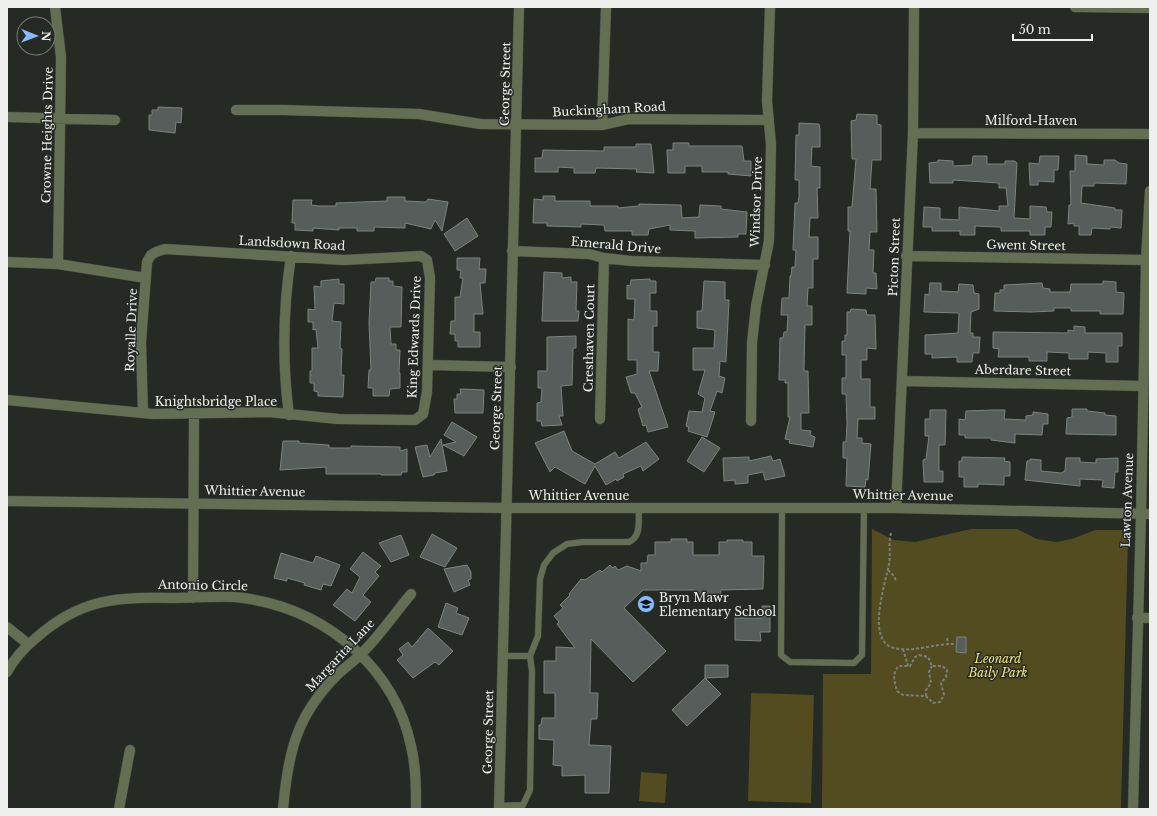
<svg xmlns="http://www.w3.org/2000/svg" width="1157" height="816" font-family="'Libre Baskerville',serif">
	<style>
		.green { fill: #524c20 }
		.building { fill: #565d5a; stroke: #7c8480 }
		.lines { fill: none; stroke-linecap: round; stroke-linejoin: round }
		.service-casing { stroke: #414641; stroke-width: 7 }
		.minor-casing { stroke: #414641; stroke-width: 11 }
		.tertiary-casing { stroke: #414641; stroke-width: 11 }
		.path { stroke: #7b807b; stroke-width: 2; stroke-dasharray: 3 2; stroke-linecap: butt }
		.service { stroke: #646e53; stroke-width: 6 }
		.minor { stroke: #646e53; stroke-width: 10 }
		.tertiary { stroke: #646e53; stroke-width: 10 }
		.labels { text-anchor: middle; dominant-baseline: central; stroke-width: 3; stroke-linejoin: round; paint-order: stroke }
		.street-label { font-size: 12px; fill: #edf0ed; stroke: #252a25 }
		.poi-label { font-size: 12px; fill: #edf0ed; stroke: #252a25; text-anchor: start }
		.park-label { font-size: 12px; font-style: italic; fill: #efe27d; stroke: #252a25 }
	</style>
	<rect width="100%" height="100%" fill="#252a25"/>
	<path class="green" d="M872,529l22,11 21,2 56,-13h46l20,10 19,3 16,-3 23,-9h27l6,7 -7,272h-299l1,-135h48z
		M751,693l63,2 -3,108 -63,-2z
		M641,772l26,2 -2,29 -26,-2z"/>
	<path class="building" d="M158,107l24,1 -1,15 -5,-1 -1,11 -26,-3v-15h3v-5h6z
		M857,114l20,1v9l4,1v35h-9l-2,29h6l1,43h-7l-1,18h5l-1,23h3l1,16 -11,-1v6l-19,-1 3,-62h-2v-24h4l4,-48h-4l-1,-38 5,-1z
		M799,123l20,1 1,5v18h-8l-1,19 9,1v21h-3l1,30h-8l-1,19h9v22h-5v29h-5l-1,18h5v19h-7l-1,42v4h4l1,42h-8v17l10,1 -1,4 5,2 -2,10 -24,-4 1,-3 -5,-1 5,-22h-2v-34h-3v-3h-6l1,-42h3l1,-6h3l1,-17h-7l1,-17h7l1,-22h1l1,-9h3l1,-17h-3l2,-47h3l1,-6v-17h-4l1,-45h3z
		M673,143h16v3h53l2,15h7v15l-23,-2v-2h-26v-6h-17v7h-17l-1,-23h6z
		M636,144h15l3,29 -18,-1 1,-3 -41,-1 -1,5h-21v-5l-16,-1v5h-23v-14h7l1,-8 61,1v-4h32z
		M1075,155l12,1v8l17,1v-5h11l4,3 8,1 -1,20 -32,-1v3h-12l-1,17 34,5v2h7l-1,18 -10,-1 -1,2 -18,-1 -1,7h-12v-9h-5v-3l-6,1 1,-19h2l-1,-34h5z
		M973,156h14v8h18v-3h10l2,2 -3,55 16,1v-13l16,1 1,5h5l-1,15h-6v8h-15v-4h-29v-4h-2l-24,-1v9h-15v-4h-28v-4h-9l1,-20 16,1v11l19,1v-13l40,4v-5h9l-2,-18h-7v-5l-46,-3v3h-23l-1,-20 9,-1v-2l15,1v5l19,-1z
		M1040,156h19l-1,14h-4v12l-16,-1v4h-8l-1,-22 10,1z
		M543,196h12v5h35v5h28v2l21,-2v-2l42,1 1,13 17,-1 1,-12 21,1v3l26,3 -1,22h-8v3l-43,1v-7l-25,-1v-5l-21,4 -1,6h-16v-4h-27l-1,-6 -23,-1v3l-34,-1v-3h-14l1,-24 9,1z
		M387,197h18v4l21,1 2,-3 20,3 -6,29 -7,-11 -4,9 -26,-6v5l-31,-1v4h-17v-3h-18v2l-26,-2v3l-18,-1v-7h-3l1,-23h19l-1,5 8,1h17v-3l51,-2z
		M467,218l11,18 -23,15 -11,-17z
		M457,258h23l-1,11h7l-1,14h-5l3,31h-9v18h6v15h-22v-6h-3v-7h-5l1,-13h4v-24h5l3,-19h-3l1,-8h-4z
		M544,272l18,1v5l9,-1v5h6l-1,29h3l-1,10h-36z
		M376,278h13v3h4v5l9,1 -1,40h-11l1,17h5v6h4l-1,23h1v15l-10,1 -1,7h-16v-8h-5l1,-18h2l-2,-47 2,-41h4z
		M339,279v5h5v20l-10,-1 -2,18 9,1 -1,26 2,1 -1,26h3l-1,22 -25,-1v-4l-4,-1v-8h-4v-12h2v-23h6l-2,-19 -3,1v-8h-5v-13l7,1 -1,-24 7,1v-6z
		M650,279v2h6v12h-6v18h7v15h-4v26h6l-1,19h-9l19,56 -20,5 -2,-7 -3,1 -5,-17 4,-2 -7,-14h-4l-5,-16 11,-3v-14h-9v-41l6,1 1,-21h-8v-14l3,1 1,-6z
		M704,281l21,1v18h4l-3,62 -6,-1 -1,15 6,2 -3,15 -5,-2 -7,20 5,1 -8,25 -19,-6 1,-4 -3,-1 3,-15 13,1 3,-14 -7,-4 7,-24h-12v-22h21l1,-18 -18,-2v-17h5z
		M1103,281l13,1v10l8,1 -1,21h-23v-3h-29v-3h-17v3l-22,1 -38,-1 1,-18h5v-3h4v-5l38,-2 1,5 7,1v3h20l1,-8h32z
		M930,283h11v8l17,1 1,-8 14,1 1,8 5,1v15l-8,3 -1,21h3v4h7l-1,16h-6l-1,9h-15v-5l-25,1v-4h-7v-19l33,-2 1,-20 -35,-1 1,-18 4,1z
		M851,309l15,1 1,5h8l1,34 -9,-1v12h-6v19h9v28h5v12h-17l-1,19h5v5l9,1 -3,36 -2,-1 -1,8 -19,-1 1,-28h-4v-16h3l1,-18 -1,-30h-4v-16h4v-23h-4v-14h3v-6h2v-23h3z
		M1074,326l11,1v6h37v13h-4v16h-12v-9l-18,-1v7h-19v-6l-22,-1v9h-18v-4h-31l1,-8 -6,-1v-16l75,1v-3l6,1z
		M576,336v12h-3l-1,37 -11,1 2,30h-4l3,9 -20,1 -1,-5h-4v-18l4,-1 1,-14h-4v-17h9v-34z
		M460,389l24,1 -1,23h-28l-1,-14h3v-5h4z
		M1072,409h15v2l18,2v2l11,1v19l-50,-1 1,-16 5,-1z
		M930,410h16l-1,35h-6v26h4v11h-19l-1,-22 3,-1 3,-23h-4v-17h5z
		M993,410h12l-1,9 22,1v-4l7,-1v-3l15,2v10h-5l-1,11 -27,-1v9l-24,-3v-2h-26v-3h-6v-16l6,1 1,-9z
		M452,422l25,15 -13,19 -21,-11 13,-3 -12,-7z
		M564,431l8,20 23,13 20,-12 4,6 27,-16 13,17 -16,12 -2,-5 -18,8 1,3 -7,4 -1,-2 -10,6 -11,-19 -10,18 -30,-17 -5,5 -15,-29z
		M702,437l18,11 -16,24 -17,-11z
		M441,439l6,32 -12,2 -1,2 -11,2 -8,-30 12,-2 3,12z
		M283,441h16v2l30,2v3h22v-2l49,1v4l7,-2v23h-5l-1,3h-20v-1h-55v-7l-46,3z
		M771,456l2,5 7,-2 5,17 -20,4 -2,-8 -15,3v8l-13,1v-4l-11,1 -1,-23 26,-1v4z
		M962,457l43,1 -1,3 6,1v14h-6v9l-26,-1v3h-14v-10h-5v-16h3z
		M1066,458h14v4l16,1v-4l22,-1v14h-3l-1,16 -12,-1 1,-7 -23,-1v7l-55,-6 2,-19h3v-2l11,1v11l20,2 4,-2z
		M432,534l25,14 -12,19 -25,-10z
		M401,535l8,20 -18,7 -12,-19z
		M671,539h16v3h6v13h26v-13h8v-2h16v2h9v14h12l-1,33 -42,1 -1,7h-25v-7h-52l-19,18 42,43 -33,31 -42,-43 -1,54h8l-1,26h-6l-2,26 22,1 -2,47h-24v-18l-23,1v-10l-9,-1 1,-25 -15,-1v-14h2l1,-7h13v-25h-11v-32h12v-14l19,1 -18,-24 2,-2 -5,-6 9,-8 -3,-3 10,-10 -1,-1 12,-15 4,1 15,-10 2,2 8,-7 3,3 2,-2 3,4 9,-4 14,5v-8h6l1,-8h7v-13h16z
		M363,552l18,14 -6,6 4,4 -16,19 8,7 -16,19 -22,-16 14,-16 5,4 8,-16 -10,-8z
		M281,553l32,10 3,-7 24,9 -9,21 -8,-2 -2,6 -17,-5 1,-2 -18,-5v3l-13,-3z
		M467,565l4,7v7l-3,1 2,5 -16,7 -10,-23z
		M446,603l12,5 -2,5 13,5 -7,17 -24,-8z
		M762,606h8v26h-10l1,9 -26,-1v-22h27z
		M428,628l25,23 -14,14 -4,-3 -22,16 -16,-18 6,-5 -4,-6 9,-7 4,5z
		M957,637h9v16l-10,-1z
		M705,665h23v12l-23,1z
		M705,678l16,16 -34,32 -15,-16z"/>
	<g class="lines">
		<g class="service-casing">
			<path id="service" d="M782,507l-1,148 9,7 64,1 8,-8 2,-147
				M502,656h28
				M499,806l24,-1 7,-15 2,-119 -2,-15 8,-20 2,-57 4,-14 9,-12 14,-9 16,-2h46c13,-6 9,-22 10,-35"/>
		</g>
		<g class="minor-casing">
			<path id="minor" d="M55,7l6,50 -3,207
				M1075,7l75,1
				M236,110h46l137,4 61,10 122,1 27,-6 140,1
				M7,117l108,3
				M602,125l4,-118
				M913,133l237,1
				M512,251l77,3 15,4 27,3 134,4
				M906,256l240,4
				M7,262l51,2 88,14
				M428,365l83,2
				M902,381l241,5
				M7,400l136,13 10,1 116,-2 69,7 77,1 8,-6 4,-22 3,-114 -3,-18 -6,-4 -77,4 -179,-11 -9,3 -5,3 -4,7 -6,80 2,71
				M289,415c-7,-53 -6,-106 2,-159
				M600,419l4,-161
				M751,421l1,-78 4,-37 13,-65 2,-96 -4,-44 3,-94
				M896,508l17,-375 1,-126
				M193,598l1,-184
				M1137,618h13
				M7,627l21,17
				M7,672c7,-13 18,-25 29,-34 45,-40 81,-41 138,-40 27,0 55,-4 81,2 75,14 140,70 156,146 5,21 5,42 5,63
				M119,809l11,-59
				M283,809c5,-56 13,-93 54,-134 7,-7 16,-13 23,-20 19,-18 34,-41 51,-61
				M1133,809l8,-295"/>
		</g>
		<g class="tertiary-casing">
			<path id="tertiary" d="M7,501l499,7h390l254,6
				M1141,514l5,-254 4,-69
				M499,809l20,-802"/>
		</g>
		<path class="path" d="M891,533c-3,10 0,21 -2,31 -3,18 -24,77 5,84 20,5 41,-5 61,-4
			M888,570l6,6 2,5
			M947,638l1,5
			M903,649l5,17
			M919,655l9,2 4,9h10l5,4 -1,7 -5,6 3,12 -4,7 -7,1 -7,-7 -23,-1 -6,-4c-2,-8 -6,-18 2,-25h11l5,-9z
			M926,696v-6l5,-7 -2,-11 3,-6"/>
		<use href="#service" class="service"/>
		<use href="#minor" class="minor"/>
		<use href="#tertiary" class="tertiary"/>
	</g>
	<defs>
		<g id="school-disc" transform="scale(0.9)"><circle r="9.5" fill="#89bafc" stroke="#252a25"/><path d="M0-5L7-2L0 1L-7-2ZM-4 1L0 2.5L4 1V4Q0 6-4 4Z" fill="#111"/></g>
	</defs>
	<g fill-rule="evenodd">
		<use href="#school-disc" x="646" y="604"/>
	</g>
	<g class="labels">
		<g class="street-label">
			<text transform="translate(505 84) rotate(-89)">George Street</text>
			<text transform="translate(609 109) rotate(-3)">Buckingham Road</text>
			<text x="1031" y="120">Milford-Haven</text>
			<text transform="translate(47 135) rotate(-89)">Crowne Heights Drive</text>
			<text transform="translate(756 202) rotate(-88)">Windsor Drive</text>
			<text transform="translate(292 243) rotate(3)">Landsdown Road</text>
			<text transform="translate(616 245) rotate(5)">Emerald Drive</text>
			<text transform="translate(1026 245) rotate(1)">Gwent Street</text>
			<text transform="translate(894 257) rotate(-88)">Picton Street</text>
			<text transform="translate(131 330) rotate(-88)">Royalle Drive</text>
			<text transform="translate(414 337) rotate(-88)">King Edwards Drive</text>
			<text transform="translate(589 338) rotate(-89)">Cresthaven Court</text>
			<text transform="translate(1023 370) rotate(1)">Aberdare Street</text>
			<text x="216" y="401">Knightsbridge Place</text>
			<text transform="translate(496 408) rotate(-88)">George Street</text>
			<text transform="translate(255 491) rotate(1)">Whittier Avenue</text>
			<text x="579" y="495">Whittier Avenue</text>
			<text transform="translate(903 495) rotate(1)">Whittier Avenue</text>
			<text transform="translate(1127 500) rotate(-88)">Lawton Avenue</text>
			<text transform="translate(203 585) rotate(1)">Antonio Circle</text>
			<text transform="translate(340 655) rotate(-47)">Margarita Lane</text>
			<text transform="translate(488 732) rotate(-89)">George Street</text>
		</g>
		<g class="poi-label">
			<text x="659" y="597">Bryn Mawr<tspan x="659" dy="14">Elementary School</tspan></text>
		</g>
		<g class="park-label">
			<text x="998" y="658">Leonard<tspan x="998" dy="14">Baily Park</tspan></text>
		</g>
	</g>
	<rect width="1157" height="816" fill="none" stroke="#edf0ed" stroke-width="16"/>
	<g transform="translate(36 36) rotate(91)"><circle r="19" fill="#252a25" stroke="#757975"/>
	<path d="M0-3L7 15L0 10L-7 15Z" fill="#89bafc"/>
	<text y="-6" font-size="11" font-weight="bold" text-anchor="middle" fill="#edf0ed">N</text>
	</g>
	<path d="M1013 34v6h79v-6" fill="none" stroke="#edf0ed" stroke-width="2"/>
	<text x="1019" y="34" font-size="12" fill="#edf0ed" stroke="#252a25" stroke-width="3" paint-order="stroke">50 m</text>
</svg>
